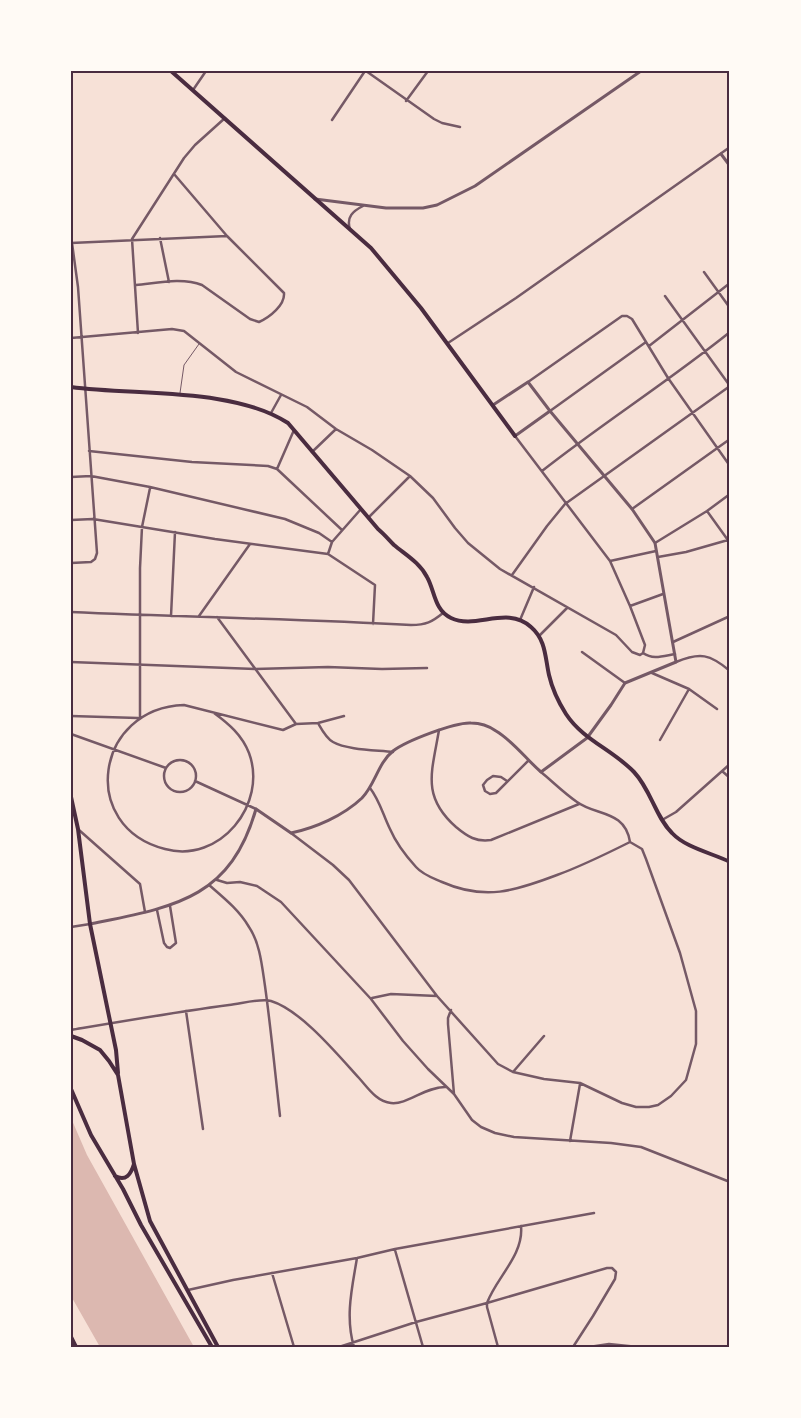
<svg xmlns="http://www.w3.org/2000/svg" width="801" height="1418" font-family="Montserrat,sans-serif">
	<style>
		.water { fill: #dcb8b0 }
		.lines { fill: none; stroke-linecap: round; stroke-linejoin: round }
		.service { stroke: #755966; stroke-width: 1 }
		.minor { stroke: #755966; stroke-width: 2.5 }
		.tertiary { stroke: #755966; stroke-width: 3 }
		.secondary { stroke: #4a2c40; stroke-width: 4 }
		.neatline { fill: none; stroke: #4a2c40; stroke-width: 2 }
	</style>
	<rect width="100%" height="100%" fill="#f7e1d7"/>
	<path class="water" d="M71,1118l16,37 107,192h-94l-29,-51z"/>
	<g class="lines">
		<path class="service" d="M180,393l4,-28 15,-21"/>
		<path class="minor" d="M366,71l68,48 8,4 18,4
			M193,90l13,-19
			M406,101l22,-30
			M332,120l33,-49
			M350,229c-4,-12 3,-18 13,-23
			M160,238l9,44
			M71,243l156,-7
			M704,272l26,36
			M136,285c21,-2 46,-8 66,0l48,34 9,3c11,-5 26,-17 25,-29l-57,-57 -53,-62
			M665,296l65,90
			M138,333l-6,-94 52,-81 11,-13 30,-27
			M71,338l101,-9 12,2 52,41 71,35 29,22 36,21 38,26 23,22 22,30 13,15 32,26 116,66 16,17 8,3 3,-2 2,-8 -15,-39 -20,-45 -95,-125
			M448,343l68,-45 214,-151
			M649,346l81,-63
			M528,382l94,-66h5l5,3 36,59 62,88
			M550,411l96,-69
			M271,413l10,-18
			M89,451l103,11 76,4 9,3 65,61
			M312,452l24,-23
			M277,469l17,-39
			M542,471c61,-48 127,-90 188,-139
			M71,477l20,-1 59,11 135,32 34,14 13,9
			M632,509l98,-70
			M707,511l23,32
			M369,517l41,-41
			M71,520l22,-1 122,20 113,15 47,31 -2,39
			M655,543l52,-32 23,-17
			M328,554l4,-12 29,-33
			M658,557l28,-5 42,-12
			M610,561l46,-10
			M71,563l20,-1 4,-3 2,-6 -19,-266 -6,-44
			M512,575l35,-49 18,-22 165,-118
			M630,606l33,-12
			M71,612c114,5 227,7 340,13 15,0 21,-3 32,-12
			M171,616l4,-84
			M199,616l51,-72
			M217,617l79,107
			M520,620l14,-33
			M540,635l27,-27
			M673,642l57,-26
			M582,652l43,31
			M643,653c10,7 20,3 32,1
			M71,662l184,7 73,-2 54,2 45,-1
			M676,662c24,-10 34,-8 54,9
			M652,673l37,16 28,20
			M214,713c15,11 28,22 35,40 19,51 -29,111 -84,96 -87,-22 -70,-141 19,-144l99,25 13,-6 22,-1 26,-7
			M71,716l67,2
			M140,718v-150l2,-41 8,-39
			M318,723c4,7 8,15 15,19 14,8 43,8 60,10
			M439,730c-7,42 -18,66 17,97 12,10 20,15 35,13l88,-36
			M71,734l95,34
			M660,740l29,-51
			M164 776a16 16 0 1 1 32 0a16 16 0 1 1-32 0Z
			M722,771l8,7
			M541,772c12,10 23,21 36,30 19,14 48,8 53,40
			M195,781l61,28
			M507,781l-6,-4 -8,-1 -6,4 -4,5 2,6 5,3 6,-1 32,-32
			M370,788c10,13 13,27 20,41 6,14 16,27 26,38 7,8 17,11 26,15 43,19 73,9 115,-7 25,-9 49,-21 73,-33
			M662,820l14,-8 54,-48
			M79,830l61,54 5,28
			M291,833l42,32 16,15 88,116 61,68 15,8 31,7 36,4 42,20 14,4h13l9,-2 13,-9 15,-16 10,-36v-33l-16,-58 -34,-94 -4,-10 -12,-7
			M217,880l10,3 13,-1 17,4 24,16 90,97 32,42 25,28 26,25 18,26 9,7 14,6 19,4 97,6 30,4 89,35
			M209,885c15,13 30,25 40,42 11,16 13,39 16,59 6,43 10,86 15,130
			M157,910l7,33 3,4 3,1 6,-5 -6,-37
			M71,927l19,-3
			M372,998l19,-4 46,2
			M451,1010l-3,8v6l6,70
			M186,1011l17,118
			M71,1030c53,-9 105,-18 158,-25 11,-1 32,-7 42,-4 30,9 67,54 88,77 9,10 18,24 32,25 16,2 34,-16 54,-16
			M513,1072l31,-36
			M570,1141l10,-57
			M395,1250l28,97
			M272,1273l22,74
			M188,1290l45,-10 124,-22 38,-9 199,-36
			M339,1347l77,-25 71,-19 120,-35h5l4,4 -1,7 -22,37 -20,31
			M354,1347c-9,-30 -2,-59 3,-89
			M498,1347l-11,-40v-4c9,-25 37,-48 34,-77
			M589,1347l20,-3 29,3"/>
		<path class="tertiary" d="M721,154l9,12
			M315,199l71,9h37l14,-3 38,-19 166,-115
			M515,436l35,-25
			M90,924c83,-17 140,-24 166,-115l35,24c24,-5 52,-17 71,-35 13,-13 16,-35 31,-47 13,-10 62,-29 78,-28 9,0 18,3 25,8 17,10 30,28 45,41l46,-34 24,-33 14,-22 51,-21 -21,-119 -23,-34 -82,-98 -22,-29 -35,23"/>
		<path class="secondary" d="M171,71l200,177 50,60 94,128
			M71,387c66,9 161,0 217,36l90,106c6,5 11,11 16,16 12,10 26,18 33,32 8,14 7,33 24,41 25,12 56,-13 80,9 15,13 14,30 18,48 3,13 10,28 17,39 17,26 47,36 68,58 17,18 21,44 38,61 14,15 40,20 58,29
			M71,797l7,32 12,95 26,126 2,23
			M71,1036l11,4 18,10 9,11 9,14 16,89 16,57 68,126
			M71,1089l20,46 32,54 18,36 71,122
			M115,1176c11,6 16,-2 19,-12
			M71,1337l5,10"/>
	</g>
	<rect width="801" height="1418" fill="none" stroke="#fffaf5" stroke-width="145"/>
	<rect x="72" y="72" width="656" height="1274" class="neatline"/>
</svg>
